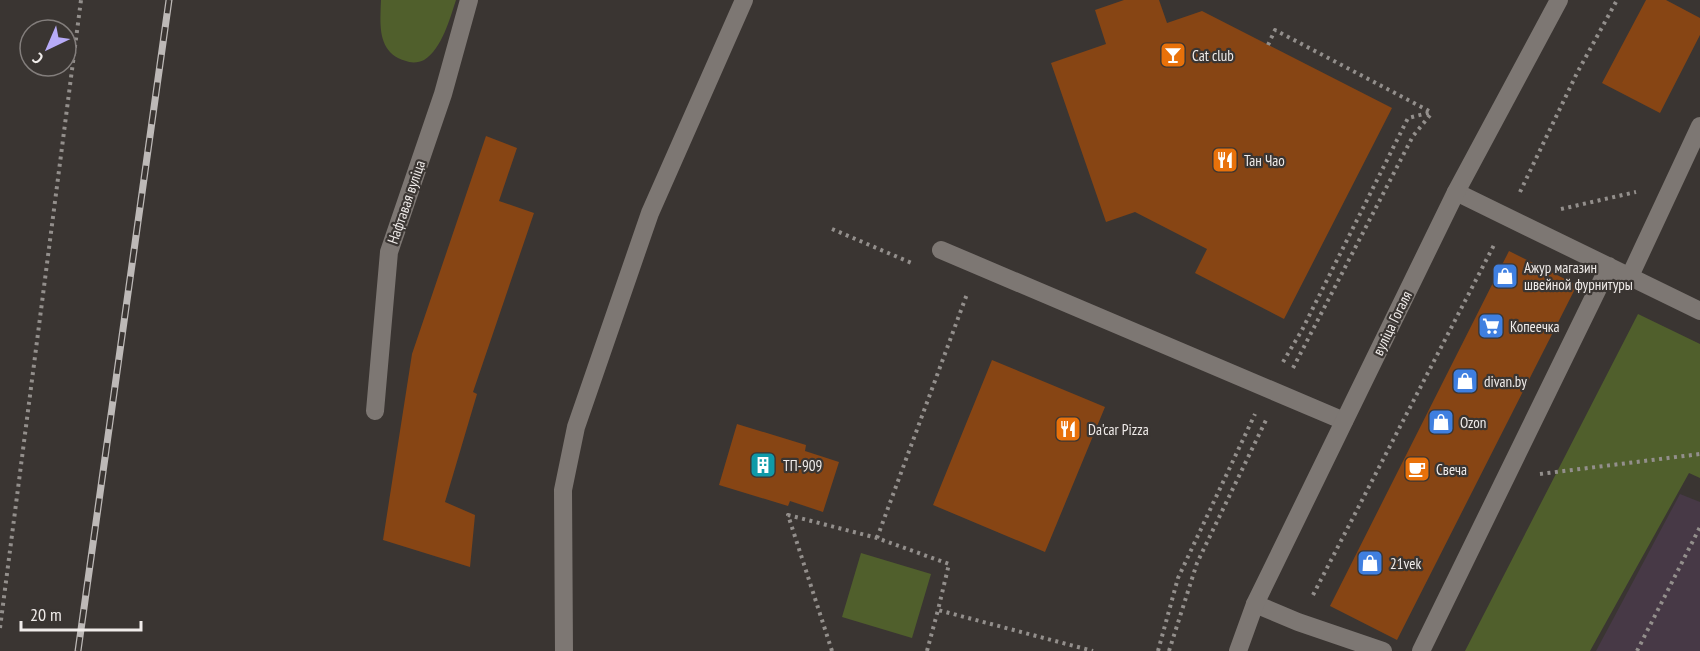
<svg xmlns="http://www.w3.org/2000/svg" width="1700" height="651" font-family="'PT Sans Narrow',sans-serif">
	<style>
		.education { fill: #473946 }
		.green { fill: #505f2c }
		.building { fill: #874514 }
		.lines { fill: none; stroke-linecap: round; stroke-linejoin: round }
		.path { stroke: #938f8c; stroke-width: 4; stroke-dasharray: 3 4.5; stroke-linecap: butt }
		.service { stroke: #7d7773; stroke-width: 18 }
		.minor { stroke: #7d7773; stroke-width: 18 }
		.tertiary { stroke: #7d7773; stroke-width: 18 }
		.rail-casing { stroke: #bdb9b7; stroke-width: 7 }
		.rail { stroke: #3a3532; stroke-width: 4.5; stroke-dasharray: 14; stroke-linecap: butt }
		.labels { text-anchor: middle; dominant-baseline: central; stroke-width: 4.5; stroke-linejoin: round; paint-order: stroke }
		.poi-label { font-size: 15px; fill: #f0ecea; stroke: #3a3532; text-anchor: start }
		.street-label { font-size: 15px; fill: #f0ecea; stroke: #3a3532 }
	</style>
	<rect width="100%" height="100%" fill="#3a3532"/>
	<path class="education" d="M1680,494l20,8v149h-104z"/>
	<path class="green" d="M381,0h75c-6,18 -14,49 -32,60 -5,3 -14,3 -18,1 -29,-8 -26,-36 -25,-61z
		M1638,314l62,30v134l-11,-5 -99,178h-125z
		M861,553l70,21 -19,64 -70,-21z"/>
	<path class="building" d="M1124,0h35l8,23 35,-12 190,97 -108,211 -89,-46 12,-24 -72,-37 -29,10 -55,-159 55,-19 -11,-34z
		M1646,0h20l34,18v17l-40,78 -58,-30z
		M486,136l31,12 -18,53 35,12 -61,179 4,2 -32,108 30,13 -5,52 -87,-27 29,-186z
		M1509,251l68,34 -180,355 -67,-34z
		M992,360l113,47 -60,145 -112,-47z
		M737,424l69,21 -1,6 34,11 -16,50 -33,-11 -2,5 -69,-21z"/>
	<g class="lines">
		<path class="path" d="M1268,45l7,-15 156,82
			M1520,192l57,-119 40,-73
			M1561,209l75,-17
			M832,229l82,35
			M1283,362l19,-32 106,-212 24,-6
			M1293,368l120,-232 18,-22
			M1540,474l160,-20
			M877,538l90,-244
			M1313,595l181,-350
			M0,628l81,-628
			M832,651l-44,-136 89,23 72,26 -11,46 155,41
			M927,651l11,-41
			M1158,651l20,-73 77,-164
			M1169,651l28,-88 69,-143
			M1637,651l63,-124"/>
		<path class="service" d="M1456,192l244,119
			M941,250l403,171
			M1630,276l70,-150
			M1255,604l43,18 85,29
			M564,651l-1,-161 13,-63 74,-214 94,-213
			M1421,651l188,-385"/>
		<path class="minor" d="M375,411l14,-159 54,-158 26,-94"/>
		<path class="tertiary" d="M1238,651l17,-47 201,-412 103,-192"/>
		<g class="rail-casing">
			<path id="rail" d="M78,651l91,-651"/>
		</g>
		<use href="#rail" class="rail"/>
	</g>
	<defs>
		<g id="bar-square" transform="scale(1.35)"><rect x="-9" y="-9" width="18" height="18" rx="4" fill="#e8710a" stroke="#3a3532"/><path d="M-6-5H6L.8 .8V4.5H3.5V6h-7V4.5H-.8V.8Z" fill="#fff"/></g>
		<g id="restaurant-square" transform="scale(1.35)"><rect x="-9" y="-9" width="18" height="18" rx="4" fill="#e8710a" stroke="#3a3532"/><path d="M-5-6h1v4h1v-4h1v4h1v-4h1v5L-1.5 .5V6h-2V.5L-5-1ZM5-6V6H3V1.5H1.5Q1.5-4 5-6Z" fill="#fff"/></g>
		<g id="shop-square" transform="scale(1.35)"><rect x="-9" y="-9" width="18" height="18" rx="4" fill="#3f7fe0" stroke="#3a3532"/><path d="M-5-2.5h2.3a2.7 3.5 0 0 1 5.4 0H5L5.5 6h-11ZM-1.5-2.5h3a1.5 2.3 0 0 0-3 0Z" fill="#fff"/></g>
		<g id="supermarket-square" transform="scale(1.35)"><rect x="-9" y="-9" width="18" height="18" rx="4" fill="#3f7fe0" stroke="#3a3532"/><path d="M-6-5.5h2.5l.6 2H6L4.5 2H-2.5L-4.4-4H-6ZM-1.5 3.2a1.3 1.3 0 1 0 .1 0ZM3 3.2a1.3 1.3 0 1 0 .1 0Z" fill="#fff"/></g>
		<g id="building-square" transform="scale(1.35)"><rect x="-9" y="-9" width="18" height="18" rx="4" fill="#0f9aa8" stroke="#3a3532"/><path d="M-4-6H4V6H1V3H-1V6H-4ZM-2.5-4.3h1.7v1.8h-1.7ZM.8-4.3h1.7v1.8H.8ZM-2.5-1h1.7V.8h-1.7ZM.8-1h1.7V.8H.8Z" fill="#fff"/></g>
		<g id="cafe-square" transform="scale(1.35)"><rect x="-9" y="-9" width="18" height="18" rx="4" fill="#e8710a" stroke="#3a3532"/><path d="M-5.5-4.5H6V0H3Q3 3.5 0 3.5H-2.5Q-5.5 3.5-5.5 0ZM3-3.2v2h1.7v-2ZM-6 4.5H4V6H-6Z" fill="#fff"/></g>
	</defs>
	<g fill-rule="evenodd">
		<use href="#bar-square" x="1173" y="55"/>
		<use href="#restaurant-square" x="1225" y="160"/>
		<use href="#shop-square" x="1505" y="276"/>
		<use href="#supermarket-square" x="1491" y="326"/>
		<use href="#shop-square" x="1465" y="381"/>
		<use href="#shop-square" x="1441" y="422"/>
		<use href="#restaurant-square" x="1068" y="429"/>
		<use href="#building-square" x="763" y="465"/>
		<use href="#cafe-square" x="1417" y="469"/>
		<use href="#shop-square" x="1370" y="563"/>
	</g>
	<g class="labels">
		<g class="poi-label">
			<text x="1192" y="55">Cat club</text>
			<text x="1244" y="160">Тан Чао</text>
			<text x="1524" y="267">Ажур магазин<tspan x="1524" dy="17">швейной фурнитуры</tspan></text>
			<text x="1510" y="326">Копеечка</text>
			<text x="1484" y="381">divan.by</text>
			<text x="1460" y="422">Ozon</text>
			<text x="1088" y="429">Da'car Pizza</text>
			<text x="783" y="465">ТП-909</text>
			<text x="1436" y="469">Свеча</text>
			<text x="1390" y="563">21vek</text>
		</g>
		<g class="street-label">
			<text transform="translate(406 202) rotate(-71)">Нафтавая вуліца</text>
			<text transform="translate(1392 323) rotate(-64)">вуліца Гогаля</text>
		</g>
	</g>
	<g transform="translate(48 48) rotate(224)"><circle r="28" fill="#3a3532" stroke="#837e7c" stroke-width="1.5"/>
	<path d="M0-4.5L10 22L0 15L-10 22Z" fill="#b7abf8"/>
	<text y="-9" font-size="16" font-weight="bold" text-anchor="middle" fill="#f0ecea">С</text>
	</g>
	<path d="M21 621v9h120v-9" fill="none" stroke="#f0ecea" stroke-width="3"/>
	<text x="30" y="621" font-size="18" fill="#f0ecea" stroke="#3a3532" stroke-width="4.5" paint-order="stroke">20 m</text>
</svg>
